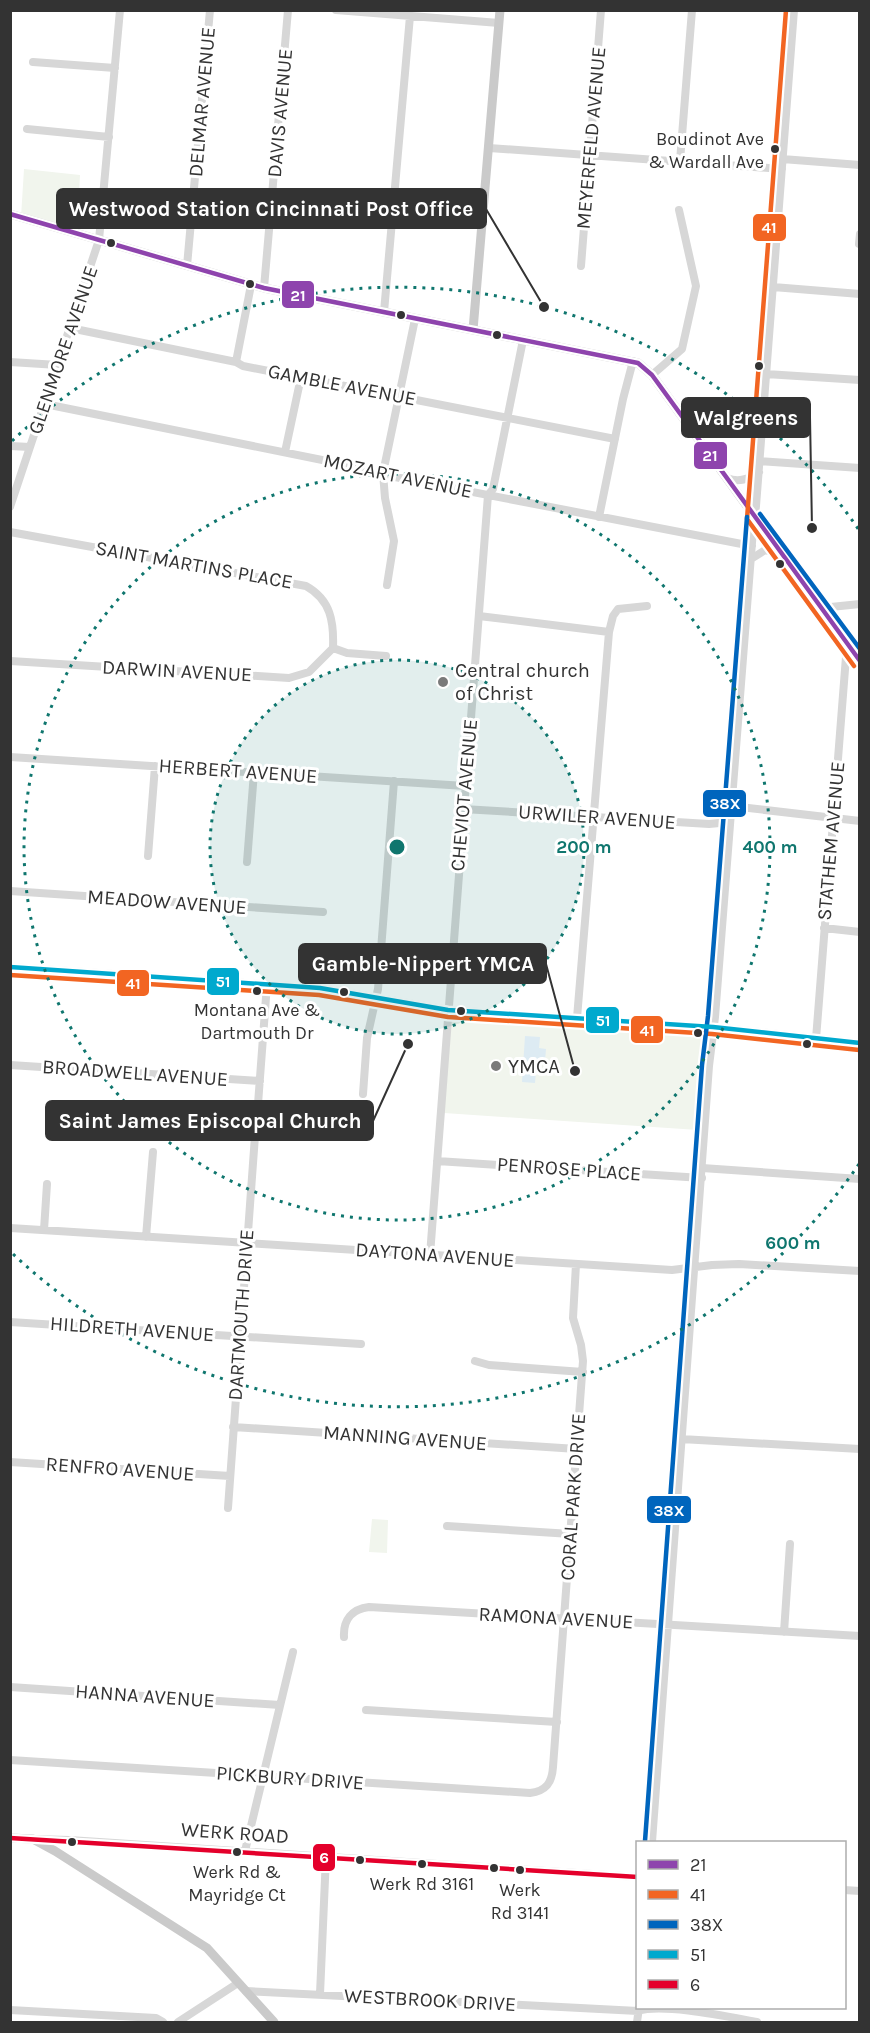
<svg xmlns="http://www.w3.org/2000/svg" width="870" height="2033" font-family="Karla,sans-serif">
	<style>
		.green { fill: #f1f5ed }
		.water { fill: #ddebf3 }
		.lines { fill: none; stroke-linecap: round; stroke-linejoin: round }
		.minor { stroke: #d7d7d7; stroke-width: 8 }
		.major { stroke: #cacaca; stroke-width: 9 }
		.bus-1-casing { stroke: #fff; stroke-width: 9 }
		.bus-2-casing { stroke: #fff; stroke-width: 9 }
		.bus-3-casing { stroke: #fff; stroke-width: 9 }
		.bus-4-casing { stroke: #fff; stroke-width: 9 }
		.bus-5-casing { stroke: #fff; stroke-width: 9 }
		.bus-1 { stroke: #8e44ad; stroke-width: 4.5 }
		.bus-2 { stroke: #f26522; stroke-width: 4.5 }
		.bus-3 { stroke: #0065bd; stroke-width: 4.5 }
		.bus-4 { stroke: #00a9ce; stroke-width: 4.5 }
		.bus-5 { stroke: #e4002b; stroke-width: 4.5 }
		.ring { fill: none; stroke: #0f766e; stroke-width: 3; stroke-dasharray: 3 6 }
		.bus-dot { fill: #333; stroke: #fff; stroke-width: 2 }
		.poi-dot { fill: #7a7a7a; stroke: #fff; stroke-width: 2 }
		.labels { text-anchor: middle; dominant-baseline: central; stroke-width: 6; stroke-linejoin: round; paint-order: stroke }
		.bus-label { font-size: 18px; fill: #333; stroke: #fff }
		.street-label { font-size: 20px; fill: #333; stroke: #fff }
		.poi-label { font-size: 20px; fill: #333; stroke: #fff; text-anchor: start }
		.centre { fill: #0f766e; stroke: #fff; stroke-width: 3 }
		.ring-label { font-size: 18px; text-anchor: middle; font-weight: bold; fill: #0f766e; stroke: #fff; stroke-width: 6; stroke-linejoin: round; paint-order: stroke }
		.leader { fill: none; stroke: #333; stroke-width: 2 }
		.callout-dot { fill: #333; stroke: #fff; stroke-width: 2 }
		.callout { fill: #333; stroke: #333; stroke-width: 2 }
		.callout-label { font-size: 21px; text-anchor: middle; font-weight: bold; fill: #fff }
		.line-badge { stroke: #fff; stroke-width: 2 }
		.badge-label { font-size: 16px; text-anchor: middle; font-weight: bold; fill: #fff }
	</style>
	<rect width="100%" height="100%" fill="#fff"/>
	<path class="green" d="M24,169l56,6 -2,35 -11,-1 -2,21 -44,-13z
		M451,1014l255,16 -8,100 -254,-17z
		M372,1519l16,1 -1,33 -18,-1z"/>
	<path class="water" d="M525,1036l15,1 -1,11 7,1 -1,12h-8l-2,22 -13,-1z"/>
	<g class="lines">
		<path class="minor" d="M336,10l163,13
			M33,62l82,6
			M27,129l82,8
			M489,148l293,21
			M782,159l78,6
			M680,161l12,-151
			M859,244l1,-10
			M187,266l23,-256
			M581,266l20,-256
			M773,287l87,7
			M264,288l24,-278
			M384,312l26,-296
			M70,328l166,34 7,4 372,73
			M10,362l48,3
			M236,362l15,-77
			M766,374l94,6
			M652,375l30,-26 14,-63 -17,-76
			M45,404l302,61 48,12 357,69
			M10,446l20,1
			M285,452l16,-75
			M759,461l101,7
			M727,478c12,5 21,1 32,-6
			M10,507l89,-267 21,-230
			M599,517l24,-118 10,-38
			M10,532l296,54c25,14 28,36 27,62
			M751,559l14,-9 17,4
			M387,585l7,-44 -9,-43 -2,-25 32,-154
			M821,608l39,-4
			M479,616l130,16
			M333,648l14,5 39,3
			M10,661l279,17 20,-6 24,-24
			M10,757l455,29
			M731,806l129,15
			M463,809l246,15 21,-2
			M148,856l7,-90
			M247,862l7,-90
			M10,891l313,21
			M824,928l36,4
			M10,967l310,21 128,22 265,17 147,16
			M577,1018l32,-386 4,-16 5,-7 29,-3
			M816,1039l31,-395
			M10,1065l250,16
			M363,1094l4,-56 11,-49 16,-208
			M258,1104l9,-120
			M437,1161l265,17
			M702,1168l158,11
			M10,1228l662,42 40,-5 27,-1 121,7
			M44,1230l3,-46
			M146,1237l7,-85
			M430,1255l58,-760 5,-6 30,-149
			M10,1322l351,22
			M475,1361l14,4 94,7
			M233,1427l344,22
			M681,1439l179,10
			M10,1462l220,14
			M228,1508l28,-386
			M447,1526l124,8
			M784,1632l6,-88
			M344,1637c-1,-17 8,-28 25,-30l491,29
			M10,1687l270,18
			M366,1710l191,12
			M10,1760l520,33c16,-2 22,-10 23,-26l30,-406 -2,-16 -8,-27 3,-54
			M34,1839l35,1 569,37
			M652,1842l57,-776 6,-49 38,-487 3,-24 38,-496
			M245,1851l48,-199
			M844,1890l16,1
			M246,1991l392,20c25,-8 91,6 119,11
			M320,1994l6,-138
			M10,2010l146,8 7,4
			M178,2022l60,-39
			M637,2022l2,-14"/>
		<path class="major" d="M10,214l254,74 374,75 14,12 208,287
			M473,330l27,-320
			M10,1838l23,1 22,12 152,97 67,74"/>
		<g class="bus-1-casing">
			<path id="bus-1" d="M10,214l254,74 374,75 14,12 208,286"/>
		</g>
		<g class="bus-2-casing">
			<path id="bus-2" d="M786,10l-39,509 107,147
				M10,975l309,20 129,22 264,17 147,16"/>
		</g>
		<g class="bus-3-casing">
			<path id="bus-3" d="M760,514l100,135
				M645,1841l57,-776 6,-49 39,-499"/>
		</g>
		<g class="bus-4-casing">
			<path id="bus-4" d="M10,967l310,21 128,22 265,17 147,16"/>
		</g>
		<g class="bus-5-casing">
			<path id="bus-5" d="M10,1838l628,39"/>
		</g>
		<use href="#bus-1" class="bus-1"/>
		<use href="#bus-2" class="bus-2"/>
		<use href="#bus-3" class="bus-3"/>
		<use href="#bus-4" class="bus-4"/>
		<use href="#bus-5" class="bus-5"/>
	</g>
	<circle cx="397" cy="847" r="187" fill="#0f766e" fill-opacity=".12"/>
	<g class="ring">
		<circle cx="397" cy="847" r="187"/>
		<circle cx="397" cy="847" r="373"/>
		<path d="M859 1164A560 560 0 0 1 12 1253M12 441A560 560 0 0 1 859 530"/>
	</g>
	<g class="bus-dot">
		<circle cx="775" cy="149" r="5"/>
		<circle cx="111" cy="243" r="5"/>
		<circle cx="250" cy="284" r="5"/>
		<circle cx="401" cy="315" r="5"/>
		<circle cx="497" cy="335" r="5"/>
		<circle cx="759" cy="366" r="5"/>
		<circle cx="780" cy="564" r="5"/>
		<circle cx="257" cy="991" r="5"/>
		<circle cx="344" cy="992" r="5"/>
		<circle cx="461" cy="1011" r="5"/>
		<circle cx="698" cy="1033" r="5"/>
		<circle cx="807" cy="1044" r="5"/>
		<circle cx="72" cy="1842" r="5"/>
		<circle cx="237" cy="1852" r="5"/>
		<circle cx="360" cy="1860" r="5"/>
		<circle cx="422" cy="1864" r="5"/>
		<circle cx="494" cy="1868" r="5"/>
		<circle cx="520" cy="1870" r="5"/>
	</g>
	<g class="poi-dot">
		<circle cx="443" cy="682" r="6"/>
		<circle cx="496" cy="1066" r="6"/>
	</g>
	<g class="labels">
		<g class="bus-label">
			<text x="764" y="139" text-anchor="end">Boudinot Ave<tspan x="764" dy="23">&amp; Wardall Ave</tspan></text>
			<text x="257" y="1010">Montana Ave &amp;<tspan x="257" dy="23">Dartmouth Dr</tspan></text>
			<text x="237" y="1872">Werk Rd &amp;<tspan x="237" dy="23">Mayridge Ct</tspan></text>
			<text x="422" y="1884">Werk Rd 3161</text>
			<text x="520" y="1890">Werk<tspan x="520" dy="23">Rd 3141</tspan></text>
		</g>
		<g class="street-label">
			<text transform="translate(202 102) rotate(-85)">DELMAR AVENUE</text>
			<text transform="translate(280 113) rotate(-85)">DAVIS AVENUE</text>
			<text transform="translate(591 138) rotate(-85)">MEYERFELD AVENUE</text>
			<text transform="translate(63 350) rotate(-71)">GLENMORE AVENUE</text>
			<text transform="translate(342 385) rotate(11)">GAMBLE AVENUE</text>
			<text transform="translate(398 476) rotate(12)">MOZART AVENUE</text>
			<text transform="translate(194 565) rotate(10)">SAINT MARTINS PLACE</text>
			<text transform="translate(177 671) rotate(3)">DARWIN AVENUE</text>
			<text transform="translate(238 771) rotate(4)">HERBERT AVENUE</text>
			<text transform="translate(464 795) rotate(-85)">CHEVIOT AVENUE</text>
			<text transform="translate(597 817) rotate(4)">URWILER AVENUE</text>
			<text transform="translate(831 841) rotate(-85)">STATHEM AVENUE</text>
			<text transform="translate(167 902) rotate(4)">MEADOW AVENUE</text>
			<text transform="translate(135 1073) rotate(4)">BROADWELL AVENUE</text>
			<text transform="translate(569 1169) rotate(4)">PENROSE PLACE</text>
			<text transform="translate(435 1255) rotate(4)">DAYTONA AVENUE</text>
			<text transform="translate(241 1315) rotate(-86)">DARTMOUTH DRIVE</text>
			<text transform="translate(132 1329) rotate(4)">HILDRETH AVENUE</text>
			<text transform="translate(405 1438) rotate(4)">MANNING AVENUE</text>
			<text transform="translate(120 1469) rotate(4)">RENFRO AVENUE</text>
			<text transform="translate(573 1497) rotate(-86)">CORAL PARK DRIVE</text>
			<text transform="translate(556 1618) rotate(3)">RAMONA AVENUE</text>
			<text transform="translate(145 1696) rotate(4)">HANNA AVENUE</text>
			<text transform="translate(290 1778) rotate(4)">PICKBURY DRIVE</text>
			<text transform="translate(235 1833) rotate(4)">WERK ROAD</text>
			<text transform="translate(430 2000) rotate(3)">WESTBROOK DRIVE</text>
		</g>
		<g class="poi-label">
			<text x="455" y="670">Central church<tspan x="455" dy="23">of Christ</tspan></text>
			<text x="508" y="1066">YMCA</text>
		</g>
	</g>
	<circle cx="397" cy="847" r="9" class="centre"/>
	<g class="ring-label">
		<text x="584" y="853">200 m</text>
		<text x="770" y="853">400 m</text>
		<text x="793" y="1249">600 m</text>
	</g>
	<path class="leader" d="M544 307L486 209M812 528L810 417M575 1071L546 964M408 1044L373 1121"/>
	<g class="callout-dot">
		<circle cx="544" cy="307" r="6"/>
		<circle cx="812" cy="528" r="6"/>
		<circle cx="575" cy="1071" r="6"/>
		<circle cx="408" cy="1044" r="6"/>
	</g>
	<g class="callout">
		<rect x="57" y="189" width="429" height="39" rx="6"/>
		<rect x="682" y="398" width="128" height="39" rx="6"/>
		<rect x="299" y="944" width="247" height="39" rx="6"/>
		<rect x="46" y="1101" width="327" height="39" rx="6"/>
	</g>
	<g class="callout-label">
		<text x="271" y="216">Westwood Station Cincinnati Post Office</text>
		<text x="746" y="425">Walgreens</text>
		<text x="423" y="971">Gamble-Nippert YMCA</text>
		<text x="210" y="1128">Saint James Episcopal Church</text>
	</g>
	<g class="line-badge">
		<rect x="752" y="213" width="35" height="29" rx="6" fill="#f26522"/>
		<rect x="281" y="280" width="34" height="29" rx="6" fill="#8e44ad"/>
		<rect x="693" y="441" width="35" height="29" rx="6" fill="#8e44ad"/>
		<rect x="702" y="789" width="45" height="29" rx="6" fill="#0065bd"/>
		<rect x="206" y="967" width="34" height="29" rx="6" fill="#00a9ce"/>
		<rect x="116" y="969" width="34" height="28" rx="6" fill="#f26522"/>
		<rect x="585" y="1006" width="35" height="28" rx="6" fill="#00a9ce"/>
		<rect x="630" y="1015" width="34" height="29" rx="6" fill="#f26522"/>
		<rect x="646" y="1495" width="46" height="29" rx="6" fill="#0065bd"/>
		<rect x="312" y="1843" width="24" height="29" rx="6" fill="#e4002b"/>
	</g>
	<g class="badge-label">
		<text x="769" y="233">41</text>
		<text x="298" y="301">21</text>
		<text x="710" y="461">21</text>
		<text x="725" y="809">38X</text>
		<text x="223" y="987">51</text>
		<text x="133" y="989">41</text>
		<text x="603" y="1026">51</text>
		<text x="647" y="1036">41</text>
		<text x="669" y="1516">38X</text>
		<text x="324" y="1863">6</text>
	</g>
	<rect width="870" height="2033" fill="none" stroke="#333333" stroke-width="24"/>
	<rect x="636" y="1841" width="210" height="168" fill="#ffffff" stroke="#adadad" stroke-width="1.5"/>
	<rect x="648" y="1860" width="30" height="9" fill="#8e44ad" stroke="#adadad" stroke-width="1.5"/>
	<text x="690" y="1871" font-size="18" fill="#333333">21</text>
	<rect x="648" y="1890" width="30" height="9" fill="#f26522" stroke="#adadad" stroke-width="1.5"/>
	<text x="690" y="1901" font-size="18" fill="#333333">41</text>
	<rect x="648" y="1920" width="30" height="9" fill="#0065bd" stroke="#adadad" stroke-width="1.5"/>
	<text x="690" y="1931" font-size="18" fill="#333333">38X</text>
	<rect x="648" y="1950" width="30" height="9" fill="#00a9ce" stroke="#adadad" stroke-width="1.5"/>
	<text x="690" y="1961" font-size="18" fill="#333333">51</text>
	<rect x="648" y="1980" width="30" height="9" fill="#e4002b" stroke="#adadad" stroke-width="1.5"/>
	<text x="690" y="1991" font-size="18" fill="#333333">6</text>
</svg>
